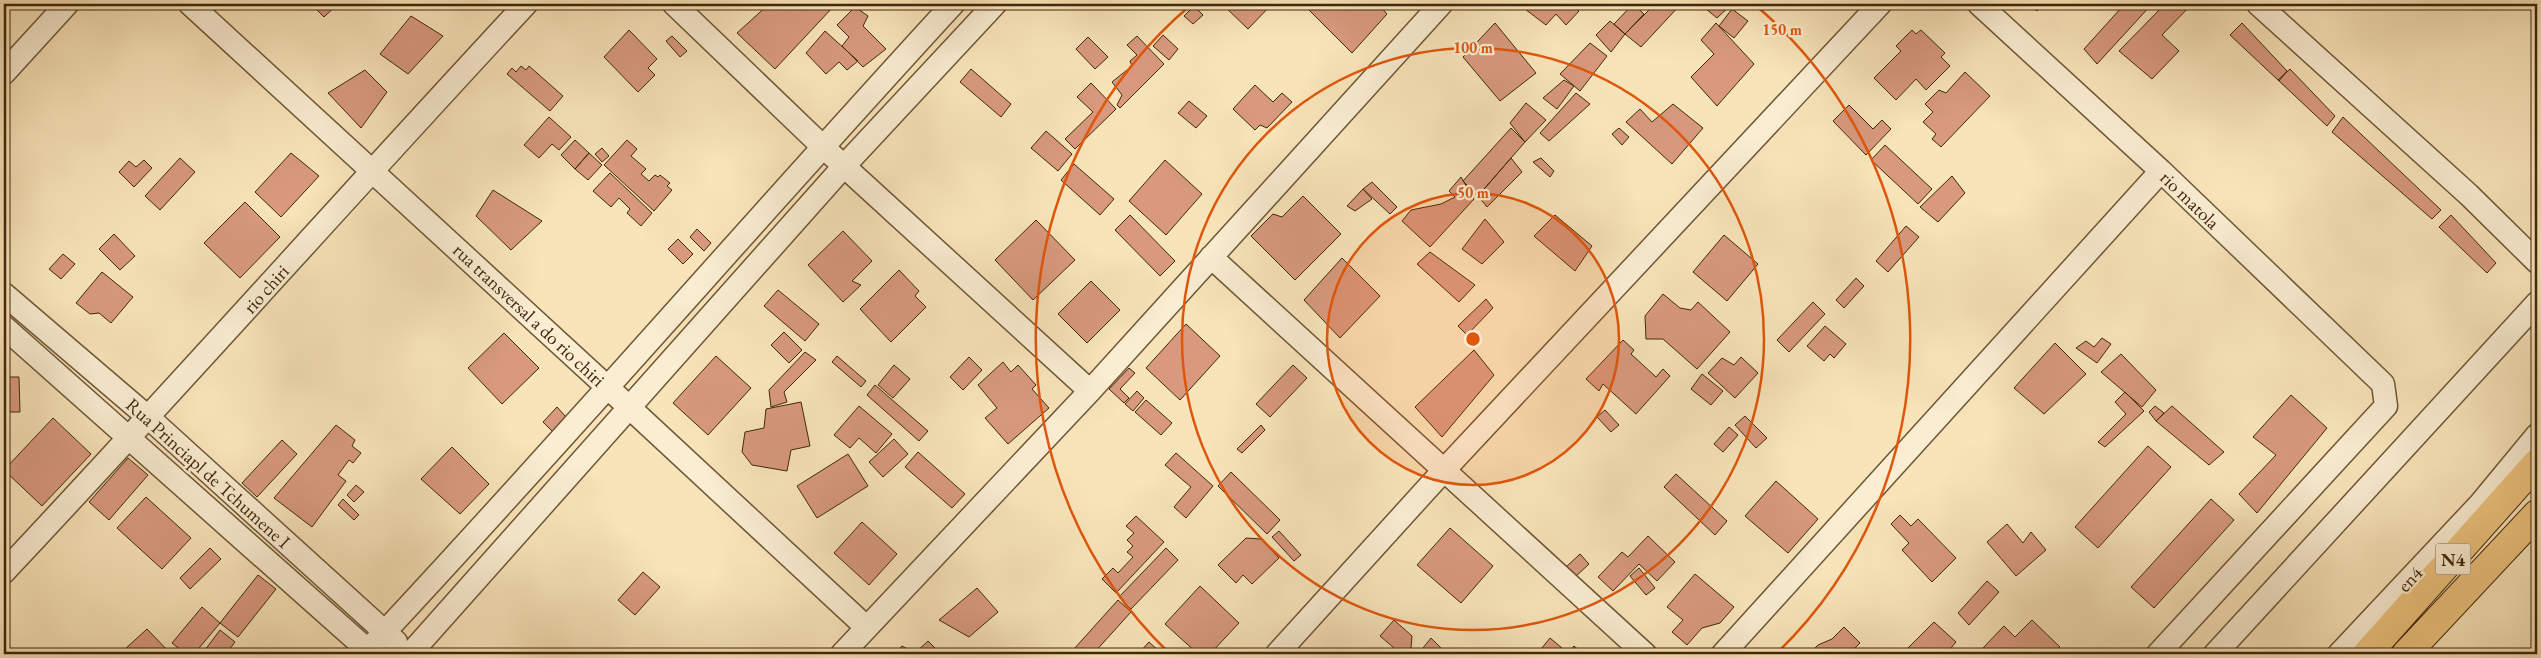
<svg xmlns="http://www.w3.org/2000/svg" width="2541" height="658" font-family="'EB Garamond',serif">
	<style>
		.building { fill: #d8997e; stroke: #40270a }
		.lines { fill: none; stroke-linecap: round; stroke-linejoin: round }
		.service-casing { stroke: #6e5636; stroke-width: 14 }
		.minor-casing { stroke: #6e5636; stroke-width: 25 }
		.trunk-casing { stroke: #40270a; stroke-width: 30 }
		.service { stroke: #faedd2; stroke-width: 11 }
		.minor { stroke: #faedd2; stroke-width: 22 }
		.trunk { stroke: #ecc27c; stroke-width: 28 }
		.ring { fill: none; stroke: #e0560c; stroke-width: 2.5 }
		.labels { text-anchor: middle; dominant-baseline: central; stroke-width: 4.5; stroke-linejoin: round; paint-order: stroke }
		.shield { fill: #faedd2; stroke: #786246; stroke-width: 1 }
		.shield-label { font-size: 18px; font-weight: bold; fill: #40270a }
		.street-label { font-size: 19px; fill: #40270a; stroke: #faedd2 }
		.centre { fill: #e0560c; stroke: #faedd2; stroke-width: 2.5 }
		.ring-label { font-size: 15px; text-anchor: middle; font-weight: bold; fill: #e0560c; stroke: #faedd2; stroke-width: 4.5; stroke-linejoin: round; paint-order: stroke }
	</style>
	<rect width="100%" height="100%" fill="#f8e4b9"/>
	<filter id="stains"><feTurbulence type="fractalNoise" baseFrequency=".004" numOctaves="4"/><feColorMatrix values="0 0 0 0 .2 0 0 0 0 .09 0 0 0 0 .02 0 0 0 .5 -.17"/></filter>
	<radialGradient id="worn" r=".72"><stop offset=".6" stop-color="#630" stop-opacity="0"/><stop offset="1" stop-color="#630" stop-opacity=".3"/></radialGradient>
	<path class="building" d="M319,4h19l-14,13 -9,-9z
		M769,4h61l3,3 -58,62 -38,-36z
		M1222,4h50l-24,25z
		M1314,4h64l9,10 -35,39 -43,-43z
		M1523,4h47l9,7 -13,14 -10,-11 -10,11 -25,-19z
		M1633,4l11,10 -19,20 -11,-10z
		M1655,4h26l-40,43 -16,-13z
		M1700,4h32l-15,14z
		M2029,4h14l-6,7z
		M2119,4h33l-55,60 -13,-15 38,-42z
		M2165,4h27l-30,31 17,16 -27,28 -33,-28z
		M1194,6l9,9 -10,9 -9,-8z
		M855,7l13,9 -5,10 23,23 -23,18 -21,-21 7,-9 -12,-12z
		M1732,9l16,12 -14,17 -15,-12z
		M411,16l32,20 -35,38 -28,-20z
		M1610,21l15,13 -14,18 -15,-17z
		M1495,23l41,50 -36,28 -37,-44z
		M1716,23l38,41 -37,42 -26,-29 23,-23 -13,-14z
		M2242,23l45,48 -8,10 -49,-46z
		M629,30l28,29 -9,9 7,7 -17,17 -34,-35z
		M1912,30l4,4 5,-4 24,23 -4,4 9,9 -24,24 -10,-11 -20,21 -22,-22 27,-27 -5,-5z
		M825,31l33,30 -11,9 -8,-8 -13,12 -20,-21z
		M1163,35l15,14 -9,11 -16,-14z
		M672,36l15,15 -7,6 -14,-16z
		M1137,36l27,28 -44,44 -3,-3 5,-10 -10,-13 20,-16 -2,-5 7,-6 -10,-10z
		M1088,37l20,20 -13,12 -19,-20z
		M1590,43l17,13 -27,35 -20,-17z
		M521,66l5,4 3,-4 34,30 -13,15 -43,-37 5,-6 4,4z
		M971,69l40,35 -10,13 -41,-35z
		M2290,69l45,47 -8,10 -49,-46z
		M365,70l22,22 -26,36 -33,-35z
		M1965,72l25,24 -49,51 -9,-8 4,-5 -13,-12 10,-10 -8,-8 14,-14 7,3z
		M1564,80l10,6 -17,23 -14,-11z
		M1091,83l25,26 -41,40 -10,-10 28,-27 -16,-15z
		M1255,85l18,17 9,-9 10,9 -25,26 -7,-3 -5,5 -22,-21z
		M1576,93l14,11 -41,37 -9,-8z
		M1189,101l18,15 -11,12 -18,-15z
		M1526,103l20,17 -21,22 -15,-19z
		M1673,104l30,24 -31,36 -46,-42 14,-13 12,13z
		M1849,105l24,24 9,-9 9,9 -25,26 -33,-34z
		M549,117l22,20 -12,13 -7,-6 -13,14 -15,-13z
		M2343,117l98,93 -9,9 -100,-87z
		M1511,128l14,14 -47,54 -15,-15z
		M1619,128l10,9 -7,8 -10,-11z
		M1046,131l26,23 -14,17 -27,-23z
		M575,140l14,13 -14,16 -14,-14z
		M627,140l10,9 -6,7 15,13 -5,5 8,7 6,-6 3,2 2,-2 10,8 -3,3 5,4 -18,21 -50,-46z
		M1885,145l47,44 -14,15 -47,-44z
		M602,148l7,8 -7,6 -7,-8z
		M291,153l28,23 -38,41 -26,-25z
		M589,153l13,12 -14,15 -13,-11z
		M180,158l15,14 -35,38 -15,-14z
		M1511,158l11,14 -35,35 -9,-11z
		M1541,158l13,13 -4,6 -17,-15z
		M144,160l8,8 -18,19 -15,-15 10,-11 7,6z
		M1165,160l37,34 -36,41 -37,-34z
		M1074,164l40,35 -14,16 -39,-35z
		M610,173l42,40 -11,13 -14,-13 3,-4 -11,-11 -8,9 -18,-16z
		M1952,176l13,17 -27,29 -18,-15z
		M1461,177l13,22 -44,48 -28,-26 9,-11 30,-6 14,-7 -6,-6z
		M1372,182l25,25 -7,7 -27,-25z
		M1363,189l9,10 -17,12 -8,-5z
		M493,190l49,31 -31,29 -35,-34z
		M1303,196l38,38 -46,46 -44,-44 22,-22 9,3z
		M245,202l35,35 -40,41 -36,-35z
		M1130,215l45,46 -15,15 -45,-46z
		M1555,215l37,31 -17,25 -41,-35z
		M2451,215l45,48 -9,10 -48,-46z
		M1485,219l19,23 -22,22 -20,-15z
		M1036,220l39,40 -42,40 -38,-40z
		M1906,226l13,11 -31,35 -12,-11z
		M697,229l14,14 -7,8 -14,-14z
		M843,231l29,30 -20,20 9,4 -18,17 -35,-37z
		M114,234l21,22 -15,14 -21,-21z
		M1724,235l34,29 -31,37 -34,-29z
		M678,239l15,15 -10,10 -15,-15z
		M1430,252l45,33 -16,17 -42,-38z
		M63,254l12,10 -14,15 -12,-10z
		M1342,258l38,38 -40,42 -36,-38z
		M899,270l20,21 -4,5 11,11 -35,35 -31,-33z
		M102,272l31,25 -22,26 -12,-10 -9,1 -14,-11z
		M1856,278l8,8 -20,22 -8,-8z
		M1091,281l29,29 -33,33 -29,-29z
		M778,290l41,34 -14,17 -41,-35z
		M1663,294l17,14 11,2 7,-8 32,30 -33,37 -34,-30h-17l-1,-23z
		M1486,299l7,9 -26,27 -9,-9z
		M1813,302l12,12 -36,38 -12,-12z
		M1186,324l34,32 -40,44 -34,-32z
		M1825,326l21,18 -12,14 -4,-4 -6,7 -17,-15z
		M784,332l18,18 -13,13 -18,-18z
		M504,333l35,35 -37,36 -34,-36z
		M2102,338l9,6 -14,19 -21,-15 10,-7 8,6z
		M1623,340l11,10 -3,4 25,23 7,-8 7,7 -34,38 -33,-30 -4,7 -13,-12z
		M2055,343l31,31 -42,40 -30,-26z
		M1474,350l20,25 -52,62 -27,-30z
		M805,352l11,8 -32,32 3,10 -16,5 -2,-17z
		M2121,354l35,36 -14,17 -41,-35z
		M716,356l35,32 -43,47 -35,-32z
		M837,356l29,25 -5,6 -29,-25z
		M969,357l13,13 -19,20 -13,-13z
		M1741,357l17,16 -23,25 -27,-25 14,-15 12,7z
		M1003,362l8,10 7,-7 18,20 -4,4 17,19 -41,36 -23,-26 12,-10 -19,-23z
		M894,365l16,14 -17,19 -15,-13z
		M1293,365l14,13 -37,39 -14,-13z
		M1129,368l6,5 -15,16 9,9 -5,5 -15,-14z
		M1702,374l21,17 -12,14 -20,-16z
		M4,377h15l1,35h-16z
		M875,385l53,46 -9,10 -52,-46z
		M1137,391l7,7 -11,13 -8,-7z
		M2125,392l19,19 -39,36 -7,-5 28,-28 -11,-12z
		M2291,395l36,33 -70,85 -18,-19 37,-39 -23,-18z
		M1146,400l26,23 -11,12 -26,-23z
		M801,402l9,44 -19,4 -4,21 -35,-6 -10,-13 3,-20 19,-4 2,-19z
		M859,406l33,28 -16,19 -17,-15 -9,10 -16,-13z
		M2155,406l9,7 -8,8 -7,-9z
		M2172,406l52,46 -15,13 -53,-44z
		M557,407l9,10 -14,14 -9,-9z
		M1605,410l14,15 -8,7 -14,-15z
		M1745,416l22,22 -11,10 -21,-23z
		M53,418l38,36 -49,52 -38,-36z
		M336,425l19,15 -3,6 9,7 -8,10 -4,-3 -11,15 8,6 -34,46 -38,-29z
		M1261,425l4,5 -23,23 -5,-4z
		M1729,427l9,8 -15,17 -9,-8z
		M894,439l14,15 -25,23 -14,-15z
		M282,440l15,14 -40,43 -15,-14z
		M2148,446l23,21 -73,81 -23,-21z
		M452,447l37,37 -29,30 -39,-35z
		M918,452l47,42 -13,14 -47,-41z
		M1176,453l37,33 -27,32 -12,-11 17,-20 -26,-22z
		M848,454l20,32 -51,32 -20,-32z
		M128,458l20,17 -39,45 -20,-18z
		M1231,472l49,48 -13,14 -49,-48z
		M1676,474l51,47 -12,14 -51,-48z
		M1776,481l42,38 -30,34 -43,-37z
		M356,485l8,7 -10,10 -7,-7z
		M146,497l45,41 -29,31 -45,-41z
		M343,499l16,16 -5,5 -16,-15z
		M2211,499l23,21 -80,88 -23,-21z
		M1900,515l11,11 7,-7 38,39 -24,24 -30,-32 7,-7 -18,-19z
		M1136,516l28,26 -48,51 -14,-14 11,-11 5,5 15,-16 -6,-5 6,-6 -6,-6 7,-7 -8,-7z
		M862,522l35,32 -28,31 -35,-32z
		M2007,524l16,19 8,-11 15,18 -30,26 -29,-34z
		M1450,528l43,38 -32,37 -44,-38z
		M1279,531l22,24 -7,6 -22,-24z
		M1648,536l27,26 -18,19 -18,-17 -26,27 -15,-14 24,-25 6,5z
		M1246,538l15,1 18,19 -27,26 -9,-9 -7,8 -18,-18z
		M210,548l11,11 -31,30 -10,-11z
		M1166,548l12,12 -47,49 -12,-12z
		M1580,554l9,10 -14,13 -9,-10z
		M1639,568l16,20 -9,7 -16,-19z
		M643,572l17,15 -25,28 -17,-15z
		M1695,574l39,33 -14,16 -18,5 -15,17 -15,-13 11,-12 -16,-13z
		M258,575l18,14 -38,48 -18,-14z
		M1987,581l12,11 -30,33 -11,-12z
		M1200,586l39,37 -29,31h-12l-33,-30z
		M977,588l21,24 -29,25 -30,-17z
		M1118,600l13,12 -38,42h-12l-7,-5z
		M202,607l18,16 -26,31h-8l-14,-11z
		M1394,620l18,16 -1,12 -5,6h-5l-21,-18z
		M2032,620l28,27 -7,7h-63l-7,-6 21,-22 11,11z
		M1934,622l22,20 -10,12h-32l-7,-5z
		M1844,627l16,16 -11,11h-40l9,-9 14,-6z
		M147,629l24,25h-43l-4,-4z
		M220,630l15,12 -9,12h-24z
		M1431,638l16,16h-17l-7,-6z
		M1550,638l18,15 6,-7 9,8h-40l2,-2 -4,-3z
		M928,641l13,13h-47l8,-8 13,7z
		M1149,642l13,12h-24z"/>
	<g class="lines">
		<g class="service-casing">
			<path id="service" d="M2534,654l3,-3"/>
		</g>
		<g class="minor-casing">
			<path id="minor" d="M190,4l440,404 236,219
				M674,4l148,142 268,245
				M1979,4l182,167 222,213 3,22 -228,248
				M2258,4l211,191 68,67
				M4,73l63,-69
				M1211,257l434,397
				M4,294l145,124 247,224
				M4,327l368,327
				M4,572c176,-187 347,-380 522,-568
				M364,654c200,-213 391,-435 589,-650
				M410,654l435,-489 150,-161
				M842,654l248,-263 351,-387
				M1277,654l168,-185 435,-465
				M1723,654l438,-483
				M2215,654l322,-351
				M2339,654l141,-150 57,-69"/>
		</g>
		<g class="trunk-casing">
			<path id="trunk" d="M2367,654l170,-191
				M2406,654l131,-140"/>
		</g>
		<use href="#service" class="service"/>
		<use href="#minor" class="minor"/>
		<use href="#trunk" class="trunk"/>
	</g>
	<circle cx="1473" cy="339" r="146" fill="#e0560c" fill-opacity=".12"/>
	<g class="ring">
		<circle cx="1473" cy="339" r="146"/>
		<circle cx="1473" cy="339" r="291"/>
		<path d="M1169 653A437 437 0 0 1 1192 4M1754 4A437 437 0 0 1 1777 653"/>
	</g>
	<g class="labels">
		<rect class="shield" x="2435.5" y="543.5" width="35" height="31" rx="4"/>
		<g class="shield-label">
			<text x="2453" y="559">N4</text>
		</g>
		<g class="street-label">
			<text transform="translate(2190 200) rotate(44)">rio matola</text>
			<text transform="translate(266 289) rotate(-48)">rio chiri</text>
			<text transform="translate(529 315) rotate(43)">rua transversal a do rio chiri</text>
			<text transform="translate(208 473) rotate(42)">Rua Princiapl de Tchumene I</text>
			<text transform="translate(2410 579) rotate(-47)">en4</text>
		</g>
	</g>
	<circle cx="1473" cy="339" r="8" class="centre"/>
	<g class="ring-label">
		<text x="1782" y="35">150 m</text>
		<text x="1473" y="53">100 m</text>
		<text x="1473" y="198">50 m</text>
	</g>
	<rect width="2541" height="658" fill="none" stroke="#f8e4b9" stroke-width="20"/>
	<rect x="5" y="5" width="2531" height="648" fill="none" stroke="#40270a" stroke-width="2.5"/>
	<rect x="10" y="10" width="2521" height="638" fill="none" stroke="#40270a"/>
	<rect width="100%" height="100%" filter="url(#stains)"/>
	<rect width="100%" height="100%" fill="url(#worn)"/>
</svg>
